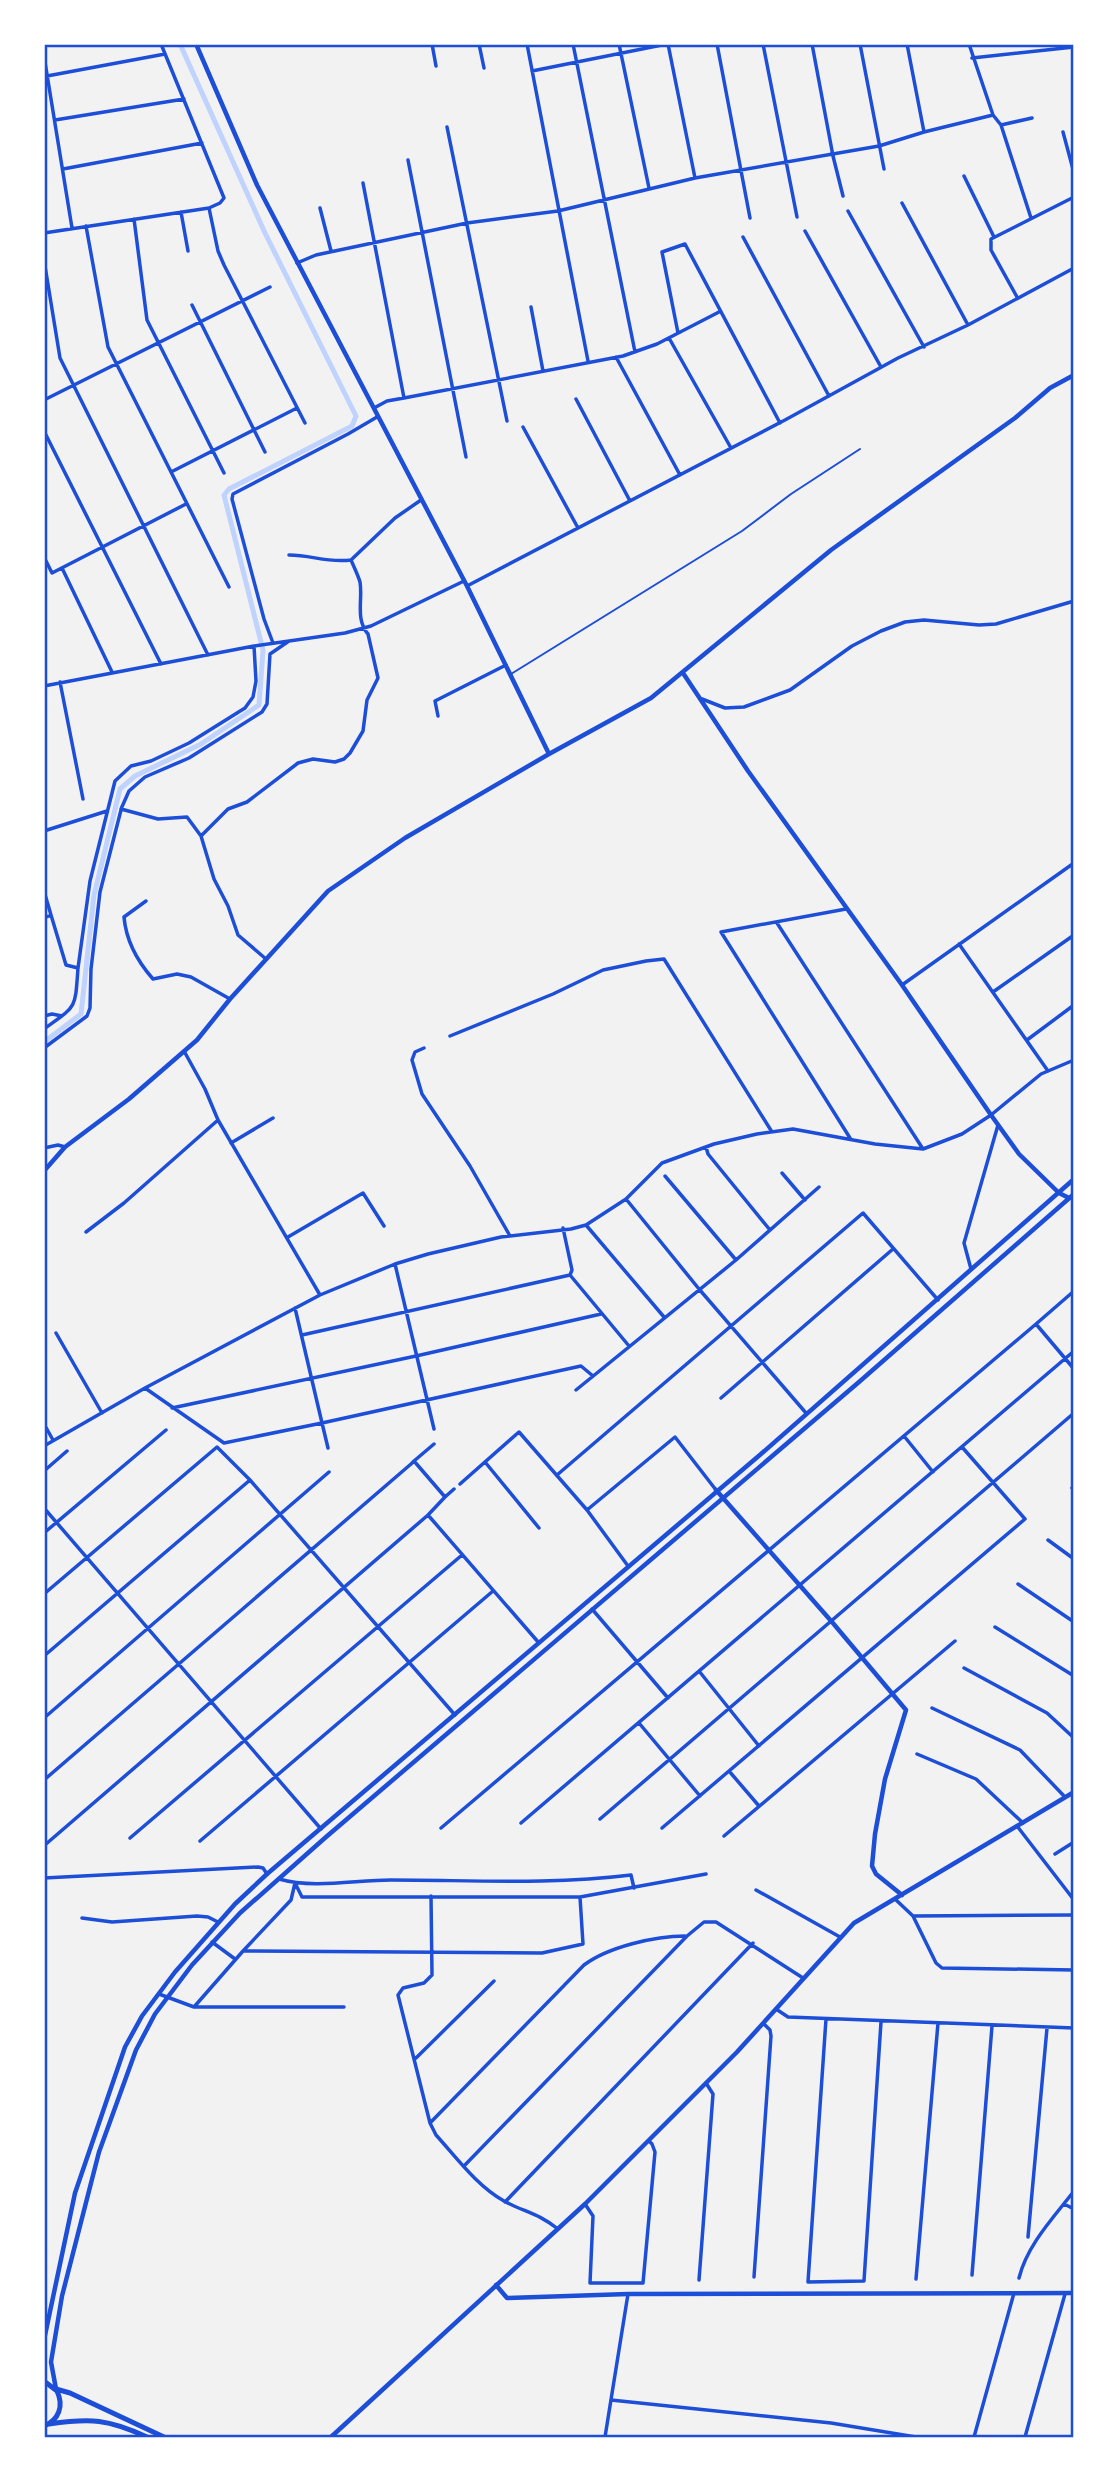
<svg xmlns="http://www.w3.org/2000/svg" width="1118" height="2481" font-family="'Exo 2',sans-serif">
	<style>
		.lines { fill: none; stroke-linecap: round; stroke-linejoin: round }
		.canal { stroke: #bfd3fe; stroke-width: 5 }
		.service { stroke: #1d4ed8; stroke-width: 2 }
		.minor { stroke: #1d4ed8; stroke-width: 3.5 }
		.tertiary { stroke: #1d4ed8; stroke-width: 4.5 }
		.secondary { stroke: #1d4ed8; stroke-width: 4.5 }
		.trunk { stroke: #1d4ed8; stroke-width: 5 }
		.neatline { fill: none; stroke: #1d4ed8; stroke-width: 2.5 }
	</style>
	<rect width="100%" height="100%" fill="#f2f2f2"/>
	<g class="lines">
		<path class="canal" d="M44,1042l37,-28 13,-119 26,-106 15,-13 66,-32 58,-39 4,-55 -39,-155 5,-6 123,-63 4,-10 -91,-183 -85,-189"/>
		<path class="service" d="M511,674l231,-143 49,-37 69,-45"/>
		<path class="minor" d="M432,44l4,22
			M479,44l5,24
			M527,44l61,317
			M573,44l62,308
			M619,44l30,144
			M668,44l27,134
			M717,44l33,174
			M763,44l34,173
			M812,44l21,112 10,40
			M860,44l24,125
			M907,44l17,88
			M969,44l24,71 8,10 30,93
			M44,56l28,172
			M972,58l102,-11
			M532,71l135,-27
			M47,76l118,-22
			M55,120l129,-21
			M1001,125l31,-7
			M447,127l60,294
			M1063,132l11,41
			M408,160l58,297
			M63,169l139,-26
			M964,176l30,61
			M363,183l41,215
			M902,203l66,122
			M209,208l9,43 6,14 81,158
			M320,208l11,43
			M848,211l76,136
			M181,212l7,39
			M134,219l13,101 77,153
			M86,226l22,121 121,240
			M805,231l76,136
			M44,233l165,-25 11,-5 4,-5 -63,-154
			M743,237l86,159
			M44,260l16,98 148,297
			M297,263l19,-8 151,-32 91,-12 137,-33 184,-32 45,-14 69,-17
			M1017,297l-26,-47v-11l83,-42
			M192,305l73,147
			M531,307l12,64
			M678,333l-16,-81 23,-8 95,179
			M669,338l62,110
			M616,357l64,118
			M576,399l54,102
			M44,400l226,-113
			M374,408l13,-7 17,-3 219,-42 34,-12 62,-32
			M523,427l55,101
			M44,431l117,233
			M171,472l126,-64
			M289,555c23,0 37,8 62,5
			M44,557l8,16 134,-69
			M62,568l50,104
			M467,586l318,-166 113,-62 70,-33 106,-57
			M273,643l-9,-24 -32,-120 1,-5 115,-60 29,-17
			M60,682l23,117
			M44,686l210,-40 91,-13 26,-7 93,-45
			M702,699l23,9 19,-1 46,-17 62,-44 29,-15 24,-9 19,-2 55,5 17,-1 78,-23
			M438,716l-3,-15 71,-36
			M44,810l1,7
			M44,831l63,-20
			M201,836l27,-27 19,-7 51,-39 15,-4 22,3 9,-3 6,-6 13,-22 4,-31 11,-22 -10,-44c-13,-15 -5,-35 -8,-52 -2,-7 -6,-15 -9,-22l44,-42 26,-18
			M44,891l7,24 -7,3
			M146,901l-22,16c2,23 14,45 29,62l24,-5 14,3 39,22
			M846,909l-125,23 129,206
			M51,915l15,50 12,3 12,-87 25,-100 16,-15 20,-5 38,-18 56,-35 8,-11 3,-16 -2,-35
			M777,923l146,226
			M959,944l89,127
			M266,959l-28,-24 -10,-29 -14,-27 -13,-43 -14,-19 -29,2 -37,-10 8,-18 16,-14 44,-19 73,-46 5,-8 3,-50 19,-13
			M902,985l172,-122
			M993,992l81,-57
			M44,1016l8,-2 10,2
			M44,1029c33,-24 31,-19 34,-61
			M450,1036l103,-42 50,-24 43,-9 18,-2 108,173
			M1027,1040l47,-35
			M44,1048l43,-32 3,-8 1,-39 9,-77 21,-82
			M424,1048l-9,4 -3,8 10,34 48,72 40,70
			M184,1051l21,38 13,31 102,175
			M231,1143l42,-25
			M706,1147l2,7 62,76
			M44,1148l14,-3 7,2
			M782,1173l23,27
			M665,1176l71,84
			M626,1199l73,90 107,124
			M586,1225l78,92
			M563,1228l9,42 -2,5 59,71
			M86,1232l38,-29 94,-83
			M288,1237l75,-44 21,33
			M395,1264l39,165
			M971,1269l-7,-26 34,-118
			M1036,1324l38,-33
			M56,1333l46,80
			M302,1335l268,-60
			M145,1388l79,55 98,-20 -27,-115
			M576,1390l160,-130 83,-73
			M721,1398l172,-149
			M172,1408l244,-52 185,-42
			M44,1424l9,16
			M904,1436l29,36
			M44,1446l101,-58 175,-93 75,-31 33,-10 73,-17 70,-8 15,-4 40,-26 36,-36 52,-19 43,-10 36,-5 82,15 48,5 39,-15 29,-19 50,-41 33,-14
			M328,1448l-6,-25 259,-57 12,10
			M414,1461l20,-17
			M485,1462l54,66
			M44,1471l23,-20
			M557,1475l306,-262 75,87
			M460,1484l59,-52 68,78 41,56
			M1074,1485l-2,3 2,2
			M445,1497l9,-8
			M44,1508l277,321
			M587,1510l88,-73 41,53
			M428,1515l111,128
			M44,1533l122,-103
			M1048,1540l26,19
			M1018,1584l56,38
			M44,1594l173,-147 33,33 205,235
			M592,1609l76,89
			M995,1627l79,49
			M44,1656l206,-176
			M964,1668l83,45 27,25
			M699,1671l60,75
			M932,1708l88,42 45,47
			M44,1718l285,-246
			M639,1723l61,73
			M917,1754l59,25 47,44
			M729,1771l30,35
			M44,1780l367,-316 3,-3 31,36 -17,18 -382,329
			M600,1819l474,-406
			M521,1823l553,-472
			M1017,1826l57,74
			M441,1828l595,-504 38,45
			M662,1828l363,-309 -63,-72
			M724,1836l231,-195
			M130,1838l332,-283
			M200,1841l293,-250
			M1055,1854l19,-12
			M44,1878l214,-11 5,1 4,6
			M279,1879c35,10 76,1 112,1 80,0 160,5 240,-5l3,13
			M295,1883l-4,17 -48,51 299,2 41,-9 -3,-47
			M296,1885l6,12h278l126,-23
			M756,1890l84,47
			M431,1896l1,79 -8,8 -21,5 -5,7 32,128 6,12c20,22 41,51 68,66 20,11 34,12 54,28
			M895,1899l18,17 23,47 6,5 132,2
			M913,1916l161,-1
			M82,1918l30,4 85,-6 11,1 10,5
			M212,1942l23,17
			M159,1994l35,13 49,-56
			M194,2007h150
			M776,2009l12,8 286,11
			M826,2019l-18,263 56,-1 17,-259
			M416,2058l78,-77
			M430,2123l154,-158c24,-18 71,-29 101,-29
			M464,2166l223,-230 17,-14h12l87,56
			M505,2202l248,-259
			M585,2204l8,12 -3,67h53l12,-131 -3,-8 -3,-3
			M1064,2204l10,5
			M1028,2237l19,-209
			M972,2275l20,-249
			M754,2277l17,-241 -1,-6 -7,-7
			M1019,2278c8,-33 35,-61 55,-87
			M916,2279l22,-256
			M699,2280l14,-186 -7,-11
			M611,2400l220,23 85,14
			M605,2437l23,-143
			M974,2437l40,-144
			M1025,2437l40,-143"/>
		<path class="tertiary" d="M196,44l61,141 210,401 82,168
			M683,673l65,98 154,214 89,130 28,39 40,39 10,5
			M44,1171l21,-24 64,-48 68,-59 33,-41 98,-108 77,-53 144,-84 102,-56 180,-148 184,-132 35,-30 24,-13
			M716,1490l116,132 74,88 -21,69 -10,55 -3,32 4,8 26,21
			M496,2285l11,13 121,-4 446,-1
			M331,2437l254,-233 152,-152 117,-129 220,-131"/>
		<path class="secondary" d="M44,2340l31,-147 50,-146 17,-31 33,-44 60,-68 32,-30 494,-420 313,-275
			M56,2389l-5,-27 11,-66 37,-144 37,-102 19,-36 37,-49 48,-52 86,-76 533,-455 215,-188"/>
		<path class="trunk" d="M44,2381l13,10c7,15 2,29 -13,35
			M56,2389l14,4 94,44
			M49,2424c42,-6 59,-5 98,13"/>
	</g>
	<rect width="1118" height="2481" fill="none" stroke="#ffffff" stroke-width="91"/>
	<rect x="46" y="46" width="1026" height="2390" class="neatline"/>
</svg>
